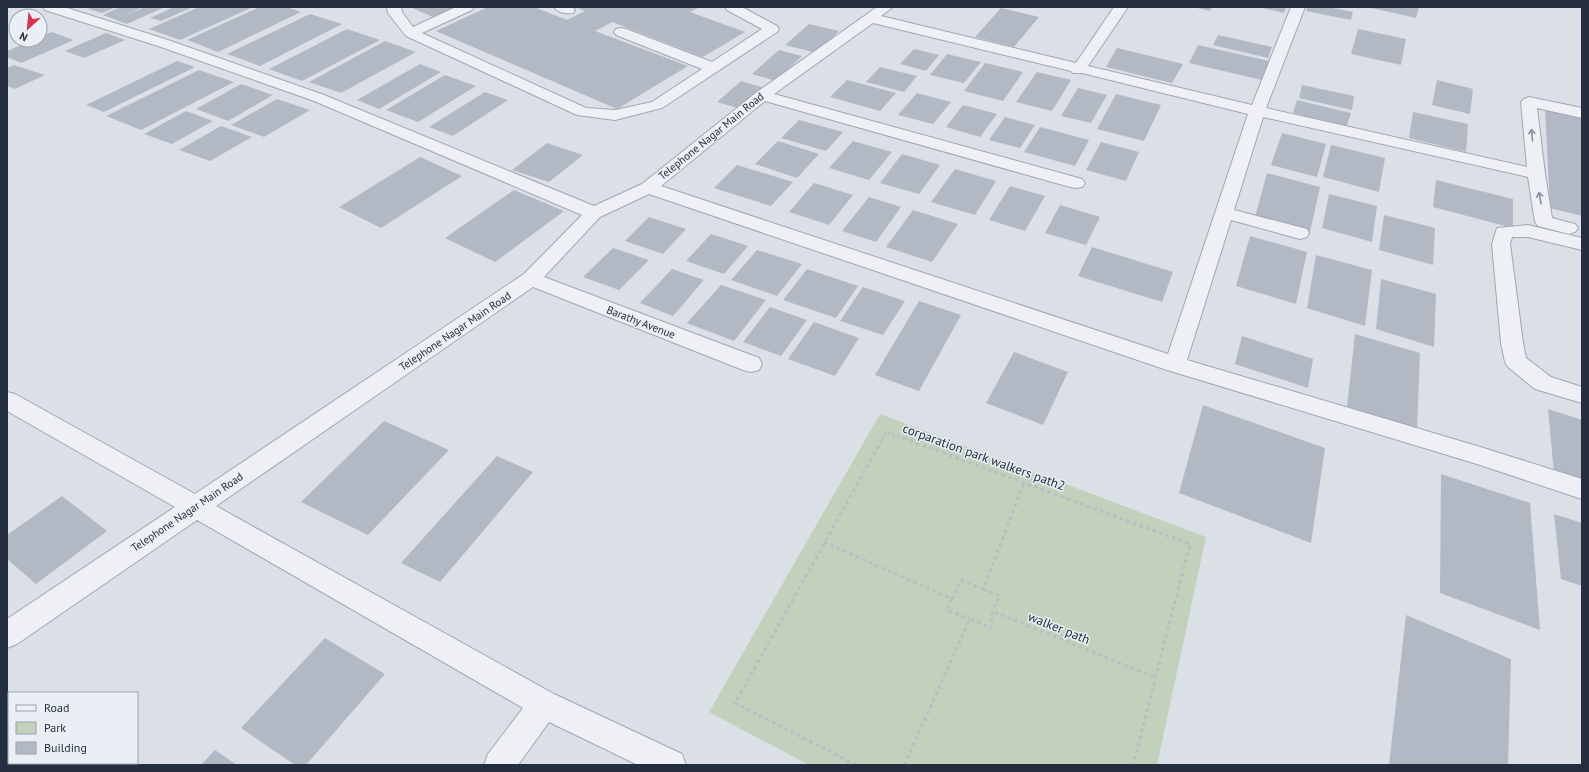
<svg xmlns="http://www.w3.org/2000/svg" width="1589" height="772" font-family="'PT Sans',sans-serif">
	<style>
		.green { fill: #c2d1bb }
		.building { fill: #b2b9c4 }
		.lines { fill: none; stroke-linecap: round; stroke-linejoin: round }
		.street-casing { stroke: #a0a7b1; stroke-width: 2 }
		.path-far1 { stroke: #b9bec5; stroke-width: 2.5; stroke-dasharray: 2.5 2.5; stroke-linecap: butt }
		.path { stroke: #b9bec5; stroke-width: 3; stroke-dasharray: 3.5 3.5; stroke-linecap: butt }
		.street { fill: #eef0f5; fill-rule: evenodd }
		.oneway { stroke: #898f9a }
		.labels { text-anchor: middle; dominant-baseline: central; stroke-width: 3; stroke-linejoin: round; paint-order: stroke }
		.street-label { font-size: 11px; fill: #242e3e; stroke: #eaeff5 }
		.near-street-label { font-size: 13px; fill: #242e3e; stroke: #eaeff5 }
	</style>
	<rect width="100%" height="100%" fill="#dbe0e7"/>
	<path class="green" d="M880,414l326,123 -49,228h-348l-100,-53z"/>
	<path class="building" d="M92,7h24l-14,6 -14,-4z
		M120,7h22l-21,10 24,-10h20l-38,17 -24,-9z
		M174,7h19l-32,14 -11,-3z
		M199,7h54l-73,33 -31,-11z
		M260,7h27l14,5 -83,40 -31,-12z
		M410,7h45l-22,10z
		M488,7h46l33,13 18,-9 -10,-4h125l-10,5 55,20 -42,25 -91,-35 -17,9 93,35 -71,43 -181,-78z
		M1193,7h19l-2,4z
		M1258,7h28l-2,6z
		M1307,7h21l25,5 -2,8 -45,-9z
		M1367,7h52l-3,11z
		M1001,8l38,9 -25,30 -39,-10z
		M310,14l32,10 -82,42 -33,-12z
		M809,24l30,7 -22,22 -32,-8z
		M347,29l33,11 -78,41 -33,-12z
		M1358,29l48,10 -5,26 -50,-11z
		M52,32l22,8 -53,23 -14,-6v-6l26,-11h7v-3z
		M106,33l19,7 -41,18 -19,-7z
		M1218,35l54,12 -4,11 -55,-13z
		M385,41l31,11 -75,41 -32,-11z
		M1198,45l71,16 -7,19 -73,-17z
		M1117,48l66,16 -11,19 -66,-16z
		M914,49l25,6 -13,16 -26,-7z
		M779,50l23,6 -26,25 -24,-7z
		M947,54l34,8 -17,21 -34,-8z
		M177,61l18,6 -91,45 -18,-7z
		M985,63l38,9 -20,29 -39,-10z
		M420,64l21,8 -62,37 -22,-9z
		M14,65l31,10 -30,14 -8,-3v-18z
		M880,67l37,9 -13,16 -38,-10z
		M199,70l35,12 -93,48 -35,-14z
		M1037,72l34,8 -19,31 -36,-9z
		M445,75l31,11 -58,36 -32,-12z
		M847,80l49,13 -16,18 -50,-14z
		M1437,80l36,9 -3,25 -38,-9z
		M741,81l24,7 -24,21 -24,-7z
		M241,84l32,11 -45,26 -32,-12z
		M1302,85l52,11 -2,14 -53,-12z
		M1078,88l29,7 -16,28 -30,-7z
		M485,92l23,8 -55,36 -24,-9z
		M917,93l34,9 -18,22 -35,-9z
		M1116,94l45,11 -17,36 -47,-12z
		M277,99l33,11 -46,27 -33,-12z
		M1297,100l54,13 -4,13 -54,-13z
		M963,105l34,9 -17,23 -34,-10z
		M1545,108l37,8v100l-32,-8z
		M186,111l27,10 -41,23 -28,-10z
		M1413,112l55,12 -2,28 -57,-14z
		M1005,117l30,8 -15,23 -31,-8z
		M799,120l44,12 -17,19 -45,-13z
		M221,126l31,11 -42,24 -31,-11z
		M1040,127l49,13 -14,26 -51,-14z
		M1282,133l44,11 -9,33 -46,-12z
		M778,141l41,13 -22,24 -42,-14z
		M853,141l39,11 -23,28 -40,-12z
		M1101,142l38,10 -13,29 -40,-11z
		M547,143l36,12 -34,27 -37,-12z
		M1331,145l54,13 -6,34 -56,-15z
		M902,154l38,11 -21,29 -39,-11z
		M420,157l42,19 -81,52 -42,-21z
		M737,165l56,17 -22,24 -57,-18z
		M955,169l41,12 -21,34 -44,-13z
		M1267,173l53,14 -10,45 -55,-15z
		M1436,180l77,19v29l-80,-21z
		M814,183l39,12 -24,30 -40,-13z
		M1010,186l35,10 -20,35 -36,-11z
		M514,190l50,21 -69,51 -50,-24z
		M1329,194l48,12 -5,36 -50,-14z
		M869,197l32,10 -25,35 -34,-11z
		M1060,205l40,12 -14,28 -41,-12z
		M913,210l45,14 -26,38 -46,-15z
		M1384,215l51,13 -2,37 -54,-15z
		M649,217l37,12 -23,25 -38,-13z
		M711,234l37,12 -24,28 -38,-13z
		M1250,236l57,16 -11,52 -60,-18z
		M1092,247l81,25 -11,30 -84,-26z
		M613,248l36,12 -30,30 -36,-13z
		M757,250l45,14 -25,32 -46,-16z
		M1316,255l56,15 -7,56 -58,-18z
		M672,269l32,11 -31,36 -33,-13z
		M807,269l51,17 -22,32 -53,-18z
		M1381,279l55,15 -2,53 -58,-18z
		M721,285l45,15 -32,41 -47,-18z
		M863,287l42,14 -22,34 -43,-14z
		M919,301l42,14 -42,76 -44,-16z
		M770,307l37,13 -26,36 -38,-14z
		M814,322l45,16 -24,38 -47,-17z
		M1355,334l65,19 -3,76 -70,-22z
		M1242,336l71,23 -5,29 -73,-24z
		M1014,352l54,20 -25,53 -57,-22z
		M1203,405l122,43 -14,95 -132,-50z
		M1548,409l34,11v62l-28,-9z
		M384,421l65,29 -81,85 -67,-33z
		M497,456l36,16 -93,110 -39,-19z
		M1441,474l89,29 10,127 -100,-37z
		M62,496l45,35 -71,53 -29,-25v-24z
		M1554,514l28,9v63l-21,-7z
		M1406,615l105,44 -3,106h-119z
		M325,638l60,36 -79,91h-11l-54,-37z
		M215,750l22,15h-36z"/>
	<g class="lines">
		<g class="street-casing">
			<path id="street" d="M43,7h21l104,33 156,55 270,111 48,-22 115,-92 120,-85h16l-12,9 195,47 38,-56h14l-40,59 164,39 39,-98h14l-39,101 261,59 -6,-65 3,-3 5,-2 53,11v10l-45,-10 8,66 7,44 23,6 3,4 -3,4 -6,2 -31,-8 -3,-4 -7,-45 -265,-60 -29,93 73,19 2,4 -2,4 -7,2 -69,-19 -44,140 290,86 105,33v20l-105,-35 -310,-94 -518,-176 -49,23 -56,60 215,81 3,6 -3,6 -8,2 -8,-2 -210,-83 -317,219 338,188 128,60 4,11h-48l-89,-43 -31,43h-34l4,-11 35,-46 -326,-188 -180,124 -10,4v-29l168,-112 -168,-96v-19l8,2 180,100 329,-220 58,-59 -268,-114 -156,-55 -113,-36zM873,23l198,48 2,2h9l166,41 -80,240 -507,-168 104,-85 305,86 6,1 6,-1 3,-4 -3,-4 -308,-85z
				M387,7h14l1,5 11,15 43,-20h18l-2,3 -50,23 164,75 29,2 37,-8 50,-33 -86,-34 -2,-3 2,-3 5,-1 5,1 86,33 50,-33 -35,-19 -2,-3h17l35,19 2,3 -2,3 -115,76 -47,12 -38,-5 -171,-79 -18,-23z
				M554,7h18l3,3 -2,3c-7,1 -15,0 -19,-6z
				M1528,225l54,13v12l-54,-13h-16l-2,7 13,99 3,15 25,19 31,10v16l-47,-14 -27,-22 -3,-5 -4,-19 -9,-99 5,-16z"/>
		</g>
		<path class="path-far1" d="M882,439l4,-7 19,7"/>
		<path class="path" d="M903,438l287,106 -57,221
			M824,542l128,57 -5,11 23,9
			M983,589l17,7 -8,15
			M952,599l9,-19 22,9 41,-106
			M856,765l-121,-62 148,-265
			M904,765l66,-146 21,9 1,-17 164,67"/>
		<use href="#street" class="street"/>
	</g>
	<defs><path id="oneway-shaft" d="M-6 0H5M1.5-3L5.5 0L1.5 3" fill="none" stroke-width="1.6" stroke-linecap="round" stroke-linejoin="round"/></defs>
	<g class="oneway">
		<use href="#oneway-shaft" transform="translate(1532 135) rotate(-95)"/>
		<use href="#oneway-shaft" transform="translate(1540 198) rotate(-100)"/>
	</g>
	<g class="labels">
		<g class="street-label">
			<text transform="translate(711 136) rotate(-39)">Telephone Nagar Main Road</text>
			<text transform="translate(641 322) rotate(21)">Barathy Avenue</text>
			<text transform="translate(455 331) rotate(-34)">Telephone Nagar Main Road</text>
			<text transform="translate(187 512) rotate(-34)">Telephone Nagar Main Road</text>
		</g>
		<g class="near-street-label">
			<text transform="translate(984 457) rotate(20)">corparation park walkers path2</text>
			<text transform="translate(1059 628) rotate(22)">walker path</text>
		</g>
	</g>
	<rect width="1589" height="772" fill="none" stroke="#242e3e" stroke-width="16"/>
	<rect x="8" y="692" width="130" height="72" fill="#eaeff5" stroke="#9ba2ac"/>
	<rect x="16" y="705" width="20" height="6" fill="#eef0f5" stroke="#9ba2ac"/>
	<text x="44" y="712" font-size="12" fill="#242e3e">Road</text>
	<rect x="16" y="722" width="20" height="12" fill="#c2d1bb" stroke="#9ba2ac"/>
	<text x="44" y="732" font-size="12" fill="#242e3e">Park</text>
	<rect x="16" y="742" width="20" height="12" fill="#b2b9c4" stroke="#9ba2ac"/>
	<text x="44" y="752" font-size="12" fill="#242e3e">Building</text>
	<g transform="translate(28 28) rotate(207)"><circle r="19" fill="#eaeff5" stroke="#9ba2ac"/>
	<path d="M0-3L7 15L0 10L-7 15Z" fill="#d83452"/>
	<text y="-6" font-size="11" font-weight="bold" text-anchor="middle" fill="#242e3e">N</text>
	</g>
</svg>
